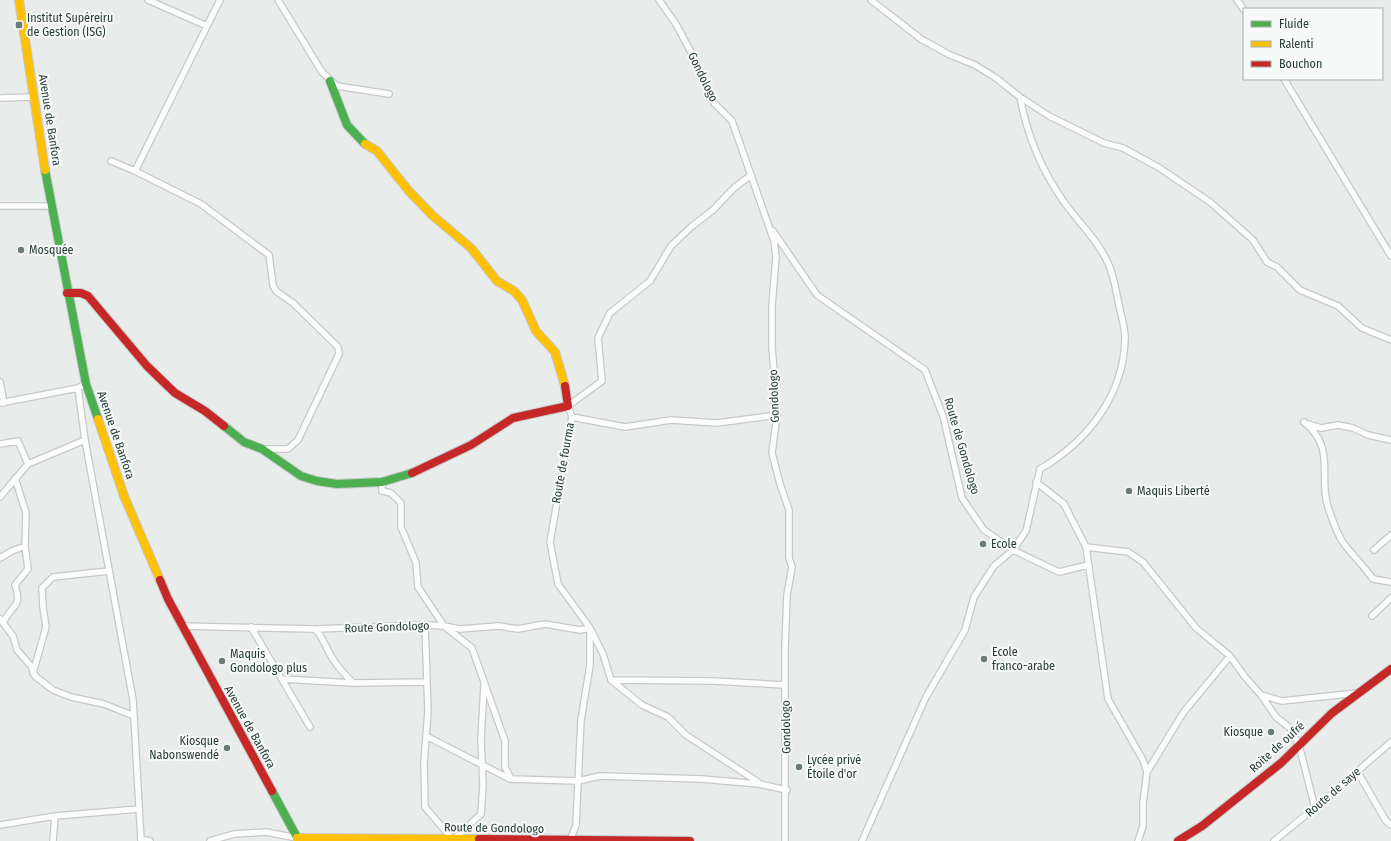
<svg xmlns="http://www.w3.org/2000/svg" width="1391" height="841" font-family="'Fira Sans Condensed',sans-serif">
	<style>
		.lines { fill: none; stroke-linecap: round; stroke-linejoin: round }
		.street-casing { stroke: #c5c9c7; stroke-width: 8 }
		.fast-casing { stroke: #c4c9c7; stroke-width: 10 }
		.slow-casing { stroke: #c4c9c7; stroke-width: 10 }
		.jam-casing { stroke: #c4c9c7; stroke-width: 10 }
		.street { stroke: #fcfcfc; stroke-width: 5.5 }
		.fast { stroke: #4caf50; stroke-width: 8 }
		.slow { stroke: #ffc107; stroke-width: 8 }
		.jam { stroke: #c62828; stroke-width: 8 }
		.poi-dot { fill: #6a7c78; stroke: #f7faf9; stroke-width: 1.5 }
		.labels { text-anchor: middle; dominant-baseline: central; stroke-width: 4; stroke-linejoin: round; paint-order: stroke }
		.poi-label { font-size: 12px; fill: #263f3a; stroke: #f7faf9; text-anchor: start }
		.street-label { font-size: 12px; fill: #263f3a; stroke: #f7faf9 }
	</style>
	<rect width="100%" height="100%" fill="#e8ecea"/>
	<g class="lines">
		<g class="street-casing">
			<path id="street" d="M148,0l59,26
				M278,0l44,72 15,14 52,8
				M659,0l17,24 17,32 21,47 18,18 42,120 2,15 -4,50v42l3,34 -1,19 3,14 -5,38 8,31 9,26v48l3,9 -5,28 -2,53v193
				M871,0l50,39 29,16 25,10 21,13 24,19 29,19 55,27 19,5 35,19 52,35 43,38 14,22 10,5 23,23 38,16 24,22 29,12
				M1237,0l7,10
				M1284,79l107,177
				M0,98l34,-1
				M111,161l24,10 66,33 68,51 4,30 3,6 17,12 45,44 1,7 -41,86 -10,9h-25
				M135,171l85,-171
				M751,175l-17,13 -21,22 -22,17 -20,19 -21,35 -40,32 -12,25 4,43 -34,25 4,11 -22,125 8,42 32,44 13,26 8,26 102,1 72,4
				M0,206h51
				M773,231l44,64 108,75 18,46 19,82 22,32 29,20 46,22 29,-7
				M0,382l4,21
				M78,388l7,52 48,260 8,141
				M0,403l78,-15 8,-4
				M572,417l53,10 46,-7 46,3 60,-8
				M1304,422c34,27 12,56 26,91 3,8 7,20 12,28 9,13 22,25 31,38l18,3
				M1308,424l13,4 17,-3 15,3 15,7 23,5
				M0,444l18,-3 10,23
				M382,482v9l9,2 10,10v24l15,36 2,24 26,39 28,22 33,93v26l6,12 67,2 22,-5 102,3 57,5 28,6
				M1036,482l28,22 22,43 42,5 15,10 53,66 34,28 15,21 16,18 21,6 75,-8
				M0,497l28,-33 57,-24
				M1086,547l22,152 35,61 4,12
				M1374,550l17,-15
				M0,558l12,-7 13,-5 1,-33 -11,-35
				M1372,616l19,-18
				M0,619l13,17 4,14 14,16 4,10 18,14 18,7 33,7 30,12
				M3,623c8,-19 20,-14 12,-38l13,-16 -3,-23
				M425,625l3,86 -4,52 1,44 28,33 28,-26 2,-29 -2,-45 3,-55
				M181,626l134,3 110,-4 19,1 16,3 39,-3 19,3 27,-5 35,6 10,-2
				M251,627l59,100
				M315,629c8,8 10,17 16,27 6,10 14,19 22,27l73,-1
				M33,673l13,-46 -3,-20 -1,-19 11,-11 56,-6
				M282,679l71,4
				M611,680l31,25 26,12 18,18 72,47
				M1261,695l15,22 14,11 9,17 16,63
				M426,736l84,43
				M1357,771l29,50 5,4
				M0,825l55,-9 84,-7
				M141,839l9,2
				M53,841l2,-25
				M210,841l24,-7 32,-2 31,6
				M570,841l6,-16 5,-105 9,-55v-36
				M862,841l64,-144 39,-67 9,-33 20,-31 19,-16 13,-19 14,-62c48,-28 84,-74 85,-131 0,-11 -4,-23 -6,-33 -3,-14 -5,-31 -12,-44 -10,-22 -29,-39 -43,-59 -22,-31 -37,-67 -44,-105
				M1138,841l5,-15v-23l4,-31 36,-59 47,-57
				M1274,841l54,-44 63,-55"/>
		</g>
		<g class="fast-casing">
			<path id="fast" d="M330,81l17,44 18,19
				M45,170l41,214 12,35
				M224,426l20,16 18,7 39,27 16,5 20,3 45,-2 30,-9
				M272,791l27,50"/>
		</g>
		<g class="slow-casing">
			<path id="slow" d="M19,0l26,170
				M365,144l12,7 31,39 24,25 39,33 26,33 17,10 8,9 14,31 19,21 10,34
				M98,419l26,77 36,84
				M297,838l182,1"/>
		</g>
		<g class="jam-casing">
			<path id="jam" d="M67,293h14l7,3 59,70 28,27 30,18 19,15
				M412,473l59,-28 42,-27 55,-12 -3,-20
				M160,580l8,19 104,192
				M479,839l211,2
				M1178,841l24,-15 79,-63 51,-50 59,-44"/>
		</g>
		<use href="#street" class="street"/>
		<use href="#fast" class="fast"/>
		<use href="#slow" class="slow"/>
		<use href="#jam" class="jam"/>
	</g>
	<g class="poi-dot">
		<rect x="15" y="21" width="8" height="8" rx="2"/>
		<circle cx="21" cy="250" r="4"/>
		<circle cx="1129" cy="491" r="4"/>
		<circle cx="983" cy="544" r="4"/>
		<circle cx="984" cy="659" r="4"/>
		<circle cx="222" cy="661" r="4"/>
		<circle cx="1271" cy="732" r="4"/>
		<circle cx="227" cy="748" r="4"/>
		<circle cx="799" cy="767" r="4"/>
	</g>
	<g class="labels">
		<g class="poi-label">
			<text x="27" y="18">Institut Supéreiru<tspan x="27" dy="14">de Gestion (ISG)</tspan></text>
			<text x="29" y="250">Mosquée</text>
			<text x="1137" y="491">Maquis Liberté</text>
			<text x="991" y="544">Ecole</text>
			<text x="992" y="652">Ecole<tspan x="992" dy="14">franco-arabe</tspan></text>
			<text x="230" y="654">Maquis<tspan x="230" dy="14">Gondologo plus</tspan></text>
			<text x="1263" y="732" text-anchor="end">Kiosque</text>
			<text x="219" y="741" text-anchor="end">Kiosque<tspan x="219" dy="14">Nabonswendé</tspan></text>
			<text x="807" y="760">Lycée privé<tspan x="807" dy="14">Étoile d'or</tspan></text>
		</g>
		<g class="street-label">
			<text transform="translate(703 77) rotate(64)">Gondologo</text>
			<text transform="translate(50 120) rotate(81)">Avenue de Banfora</text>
			<text transform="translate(774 396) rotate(-92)">Gondologo</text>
			<text transform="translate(116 435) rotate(71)">Avenue de Banfora</text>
			<text transform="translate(962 446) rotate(74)">Route de Gondologo</text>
			<text transform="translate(563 463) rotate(-80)">Route de fourma</text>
			<text transform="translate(387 627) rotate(-2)">Route Gondologo</text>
			<text transform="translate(250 727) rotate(61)">Avenue de Banfora</text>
			<text transform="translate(786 727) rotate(-91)">Gondologo</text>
			<text transform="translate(1277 747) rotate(-42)">Roite de oufré</text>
			<text transform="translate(1333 792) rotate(-41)">Route de saye</text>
			<text transform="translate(494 828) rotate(1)">Route de Gondologo</text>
		</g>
	</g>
	<rect x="1243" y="8" width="140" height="72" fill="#f7faf9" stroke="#a3afad"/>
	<rect x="1251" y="21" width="20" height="6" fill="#4caf50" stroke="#a3afad"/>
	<text x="1279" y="28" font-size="12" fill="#263f3a">Fluide</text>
	<rect x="1251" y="41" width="20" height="6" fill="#ffc107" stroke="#a3afad"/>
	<text x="1279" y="48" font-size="12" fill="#263f3a">Ralenti</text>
	<rect x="1251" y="61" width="20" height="6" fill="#c62828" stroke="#a3afad"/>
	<text x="1279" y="68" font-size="12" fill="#263f3a">Bouchon</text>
</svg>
